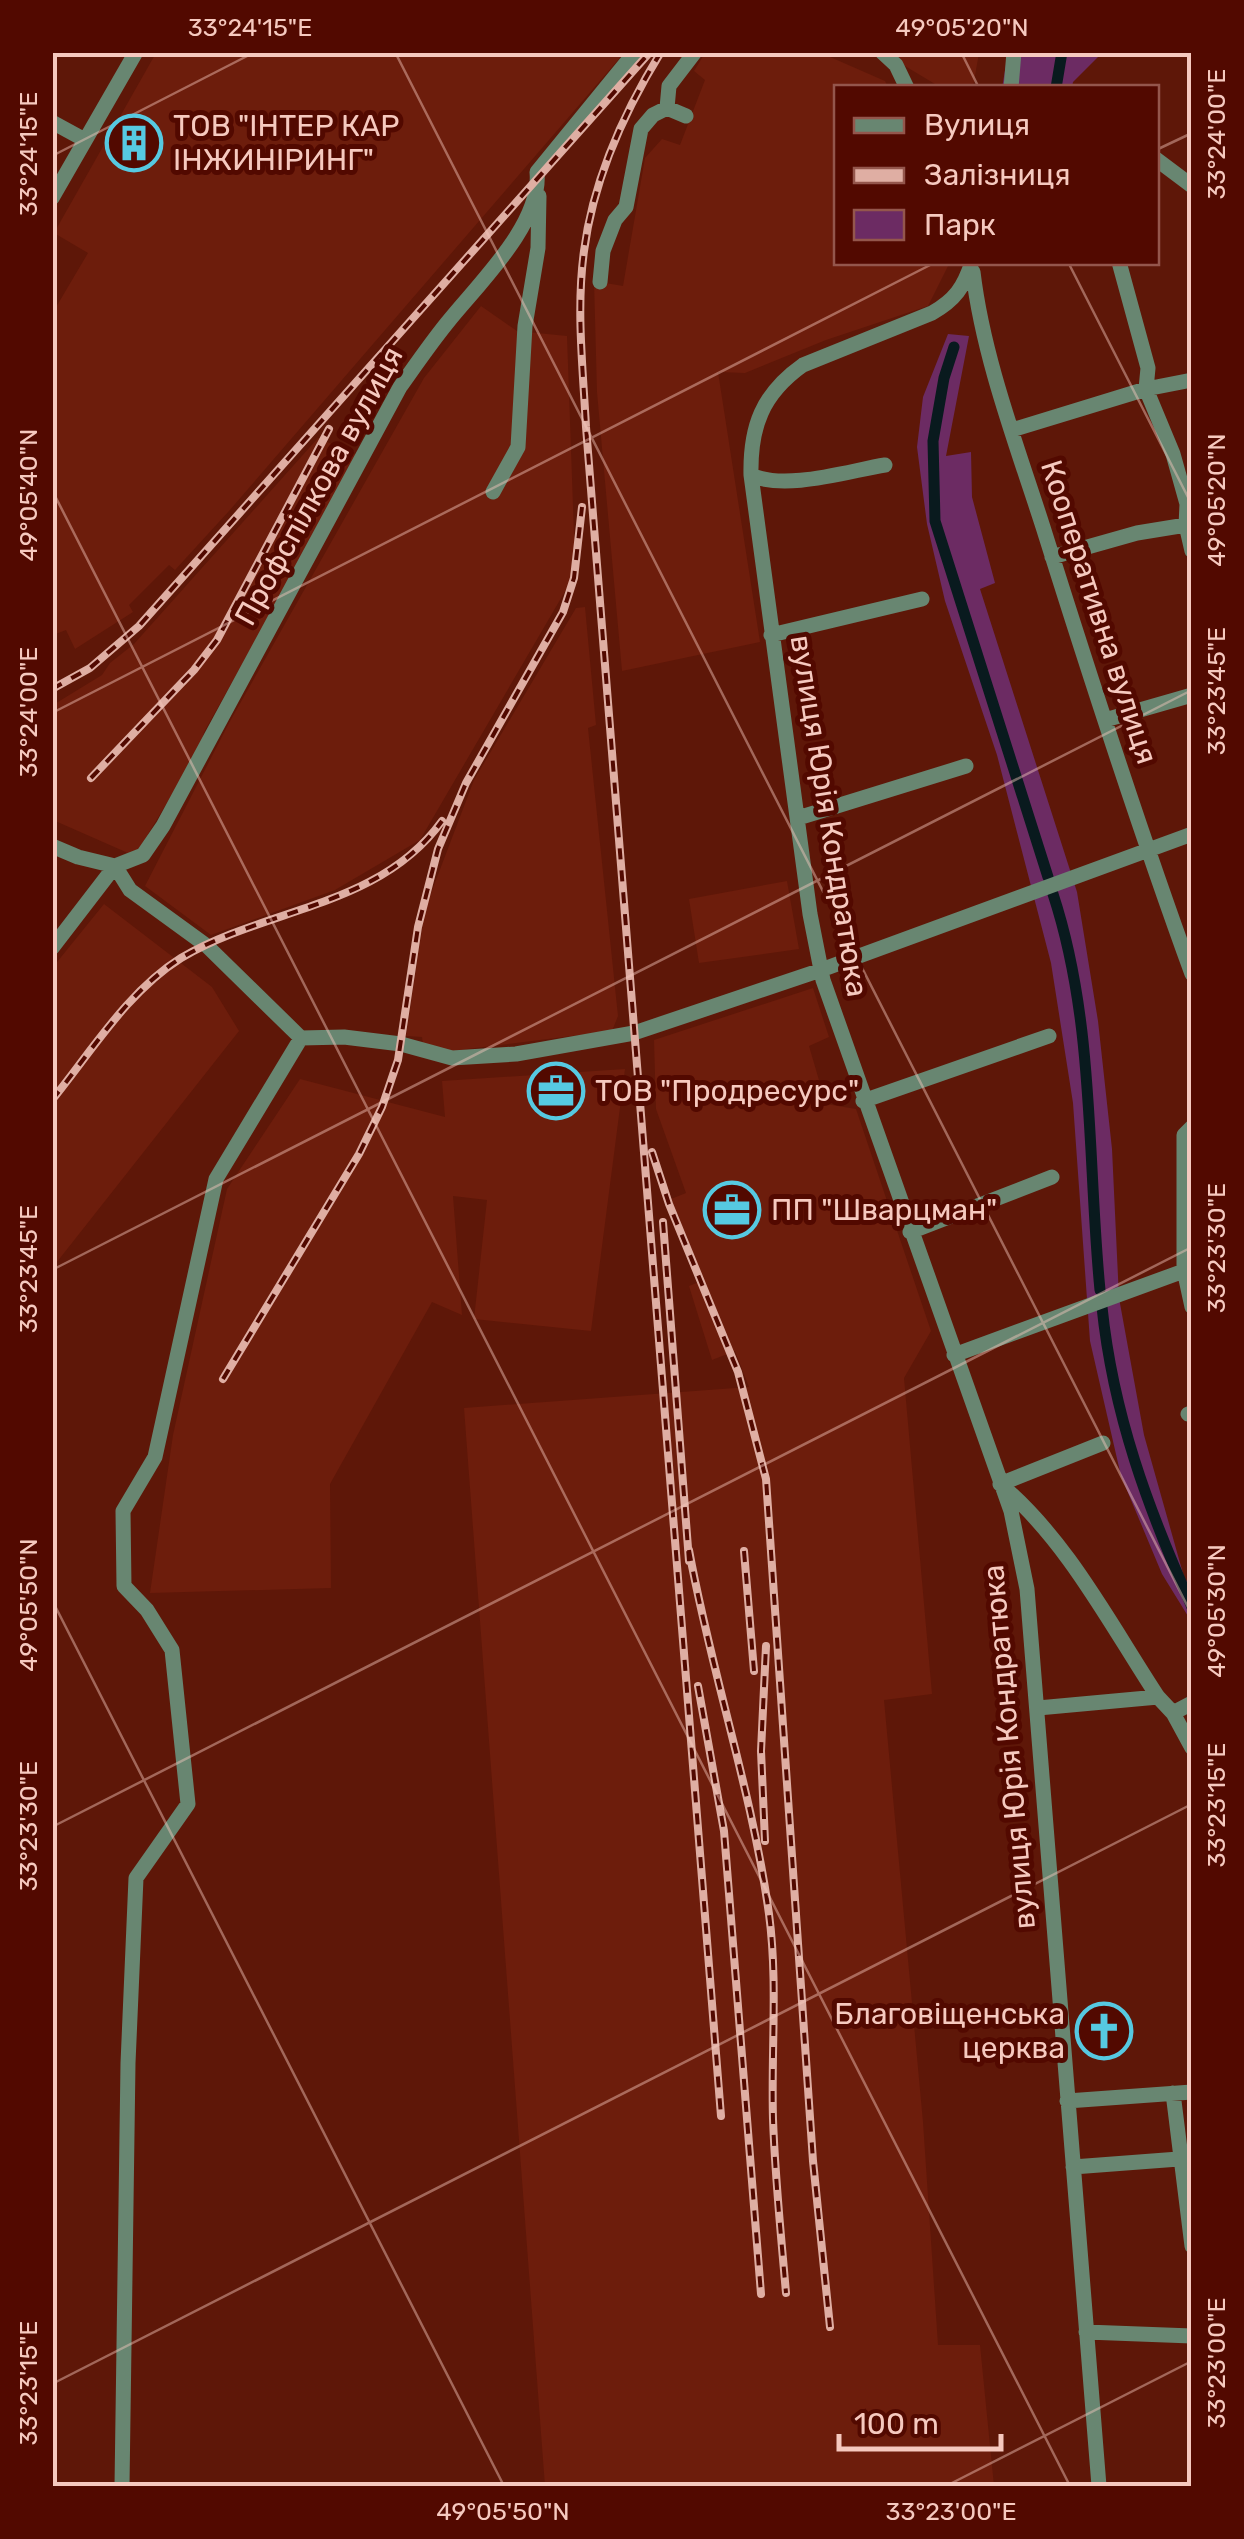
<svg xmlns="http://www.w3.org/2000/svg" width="1244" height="2539" font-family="Rubik,sans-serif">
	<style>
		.built { fill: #6d1d0c }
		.green { fill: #6c2b63 }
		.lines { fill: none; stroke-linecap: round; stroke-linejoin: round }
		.canal { stroke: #091a1e; stroke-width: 11 }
		.minor { stroke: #688671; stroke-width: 15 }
		.rail-casing { stroke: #dfaea3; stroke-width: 8 }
		.rail { stroke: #520900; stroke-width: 4; stroke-dasharray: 11; stroke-linecap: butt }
		.ticks { fill: none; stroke: #f6c9bf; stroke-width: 2.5; stroke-opacity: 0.45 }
		.labels { text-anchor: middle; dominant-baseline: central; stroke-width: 10; stroke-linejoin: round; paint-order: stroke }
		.poi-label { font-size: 30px; fill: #f6c9bf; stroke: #520900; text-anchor: start }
		.street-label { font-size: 30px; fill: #f6c9bf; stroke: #520900 }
		.neatline { fill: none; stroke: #f6c9bf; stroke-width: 4 }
		.ticks-label { font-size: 25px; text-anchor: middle; fill: #f6c9bf }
	</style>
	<rect width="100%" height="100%" fill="#5e1708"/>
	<path class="built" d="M156,53h468l-395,458 -54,59 -6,-5 -40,40 4,7 -58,37 -9,-19 -13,5 -1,-321 36,-61 -34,-20z
		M705,53h116l64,28 3,6 -52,1v174h111l1,4 -20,40 -102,34 -81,33 -27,-1 42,270 -138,29 -25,-279 -3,-111 29,5 22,-128 17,-19 18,6 25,-65 -11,-9z
		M892,53h87l-6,34h-33l-35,-21z
		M481,306l36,25 50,5 8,227 -4,18 -151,259 -85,50 -124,45 -66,-49 84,-163 195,-345z
		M318,438l41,18 -155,276 -4,16 -61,101 -11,4 -75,-33v-115l49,-30 8,-12 24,-19z
		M585,607l11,118 -8,3 30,288 -6,15 -161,20 -28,-6 -1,-8 -16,-1 19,-127 49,-129 102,-172z
		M787,881l12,68 -100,14 -10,-64z
		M104,904l108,83 27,44 -186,236v-300z
		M813,988l16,49 -20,9 17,58 30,5 75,222 -27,47 28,316 -48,6 39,422 15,223h42l14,141h-449l-81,-1078 285,-21 -14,-36 -23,9 -23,-74 15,-6 -33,-81 15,-6 -30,-84 -2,-69z
		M625,1069l-34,262 -117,-12 13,-119 -34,-4 9,119 -30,-13 -102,182 1,104 -181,5 23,-158 54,-246 73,-110 145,38 -3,-36z"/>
	<path class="green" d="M1008,53h94l-29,29 -1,5 -70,1z
		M948,334l21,2 -23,120 25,-4 1,45 23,86 -15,6 97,303 21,129 14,128 7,149 25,137 40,142 7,11v33l-29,-47 -41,-98 -31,-135 -17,-238 -22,-140 -54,-208 -52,-154 -18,-77 -10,-77 6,-50z"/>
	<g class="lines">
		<path class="canal" d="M1056,88l6,-36
			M954,347l-10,31 -11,63 2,80 113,356
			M1053,894c42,128 34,263 47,396
			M1102,1307c11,107 46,202 90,300"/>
		<path class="minor" d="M882,52l14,13 11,23
			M1011,88l3,-36
			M686,116l-19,-8 2,-22 26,-34
			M52,122l33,18
			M1156,159l36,27
			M52,198l84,-146
			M972,262c-8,25 -17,38 -40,51l-129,52c-41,29 -53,62 -52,110l59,439 13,66 188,531 16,78 72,897
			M1119,262l29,106 -2,21 27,65 14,50 -1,21 6,26
			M973,272c10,85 44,174 70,255 47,150 95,299 149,447
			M600,282l3,-31 12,-31 11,-13 15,-78 12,-14 14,-7
			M1012,430l134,-41 46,-9
			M751,475c34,16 97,-4 134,-10
			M493,492l25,-45 7,-121 13,-78 1,-52
			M1052,557l85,-24 49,-8
			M771,635l151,-36
			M1105,720l87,-25
			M798,818l168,-52
			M52,846l26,11 37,9 15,24 77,56 94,92 43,-1 57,7 51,14 64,-4 118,-21 187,-63 371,-136
			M52,948l63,-82 28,-11 20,-29 237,-439c15,-21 30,-43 47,-64 31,-39 95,-99 90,-151l98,-120
			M863,1101l186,-65
			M1192,1127l-8,8v135l8,37
			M910,1232l142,-55
			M954,1355l238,-87
			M1188,1414l4,-1
			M1103,1443l-103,41c67,56 110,140 158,213l15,16 19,35
			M1038,1708l120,-11
			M1173,1713l19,-10
			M1173,2093l19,153
			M1067,2101l125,-9
			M1073,2167l119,-9
			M1086,2332l106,4
			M122,2486l6,-423 8,-185 52,-74 -16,-154 -25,-40 -23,-24 -1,-75 32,-54 61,-278 85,-141"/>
		<g class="rail-casing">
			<path id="rail" d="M661,52c-37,60 -68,129 -77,199 -8,58 -1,118 2,176l135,1689
				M52,689l38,-21 49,-42 511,-574
				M91,778l103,-108 23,-30 112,-211
				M52,1100c39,-48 76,-109 129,-142 86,-51 198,-50 261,-137
				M652,1152l17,52 69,168 28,107 47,682 17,166
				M663,1222l26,339
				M223,1379l136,-225 23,-47 16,-47 20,-133 20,-78 28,-66 97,-171 11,-34 8,-71
				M689,1550c22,122 63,241 80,364 9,68 2,136 4,205 2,58 8,116 13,174
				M744,1551l10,120
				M698,1686l26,145 37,463
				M765,1841l-4,-90 5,-105"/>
		</g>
		<use href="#rail" class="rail"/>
	</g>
	<path class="ticks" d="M395,52l797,1563M961,52l18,36M1156,150l36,-17M52,156l203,-104M1068,262l124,243M52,490l1018,1996M52,713l884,-451M52,1270l1140,-580M52,1600l452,886M52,1827l1140,-580M52,2384l1140,-580M946,2486l246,-125"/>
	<defs>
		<g id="building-ring" transform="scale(2.875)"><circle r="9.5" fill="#520900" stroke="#56c9e1" stroke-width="1.5"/><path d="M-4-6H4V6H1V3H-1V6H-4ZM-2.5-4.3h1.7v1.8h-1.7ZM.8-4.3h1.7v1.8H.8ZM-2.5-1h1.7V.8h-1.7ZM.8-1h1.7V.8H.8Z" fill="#56c9e1"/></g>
		<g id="office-ring" transform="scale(2.875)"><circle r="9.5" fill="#520900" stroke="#56c9e1" stroke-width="1.5"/><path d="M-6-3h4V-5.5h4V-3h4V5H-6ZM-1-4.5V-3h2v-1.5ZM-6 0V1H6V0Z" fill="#56c9e1"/></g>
		<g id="church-ring" transform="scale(2.875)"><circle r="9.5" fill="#520900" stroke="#56c9e1" stroke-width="1.5"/><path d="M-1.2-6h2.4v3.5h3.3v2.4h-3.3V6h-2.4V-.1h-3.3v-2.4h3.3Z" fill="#56c9e1"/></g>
	</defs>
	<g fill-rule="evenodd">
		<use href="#building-ring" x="134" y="143"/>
		<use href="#office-ring" x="556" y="1091"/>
		<use href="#office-ring" x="732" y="1210"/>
		<use href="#church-ring" x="1104" y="2031"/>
	</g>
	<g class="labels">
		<g class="poi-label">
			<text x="173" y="126">ТОВ "ІНТЕР КАР<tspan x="173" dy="34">ІНЖИНІРИНГ"</tspan></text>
			<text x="595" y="1091">ТОВ "Продресурс"</text>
			<text x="771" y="1210">ПП "Шварцман"</text>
			<text x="1065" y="2014" text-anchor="end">Благовіщенська<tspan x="1065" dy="34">церква</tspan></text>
		</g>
		<g class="street-label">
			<text transform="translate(319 486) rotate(-61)">Профспілкова вулиця</text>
			<text transform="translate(1099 612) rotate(72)">Кооперативна вулиця</text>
			<text transform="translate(829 816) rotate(81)">вулиця Юрія Кондратюка</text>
			<text transform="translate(1009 1747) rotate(-95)">вулиця Юрія Кондратюка</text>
		</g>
	</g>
	<rect width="1244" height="2539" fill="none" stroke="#520900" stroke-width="110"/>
	<rect x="834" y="85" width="325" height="180" fill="#520900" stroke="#94564c" stroke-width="2.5"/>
	<rect x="854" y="118" width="50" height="15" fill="#688671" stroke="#94564c" stroke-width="2.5"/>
	<text x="924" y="135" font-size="30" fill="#f6c9bf">Вулиця</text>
	<rect x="854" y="168" width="50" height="15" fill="#dfaea3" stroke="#94564c" stroke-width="2.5"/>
	<text x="924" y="185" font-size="30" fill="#f6c9bf">Залізниця</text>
	<rect x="854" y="210" width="50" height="30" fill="#6c2b63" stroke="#94564c" stroke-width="2.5"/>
	<text x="924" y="235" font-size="30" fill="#f6c9bf">Парк</text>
	<path d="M839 2434v15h162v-15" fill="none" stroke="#f6c9bf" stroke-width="5"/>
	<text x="854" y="2434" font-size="30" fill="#f6c9bf" stroke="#520900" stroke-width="8" paint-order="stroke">100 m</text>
	<rect x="55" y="55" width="1134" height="2429" class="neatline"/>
	<g class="ticks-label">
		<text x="250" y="36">33°24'15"E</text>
		<text x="962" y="36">49°05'20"N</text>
		<text transform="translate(1216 134) rotate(-90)" y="9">33°24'00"E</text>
		<text transform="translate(28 154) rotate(-90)" y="9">33°24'15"E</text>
		<text transform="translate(28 495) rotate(-90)" y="9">49°05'40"N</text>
		<text transform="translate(1216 500) rotate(-90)" y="9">49°05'20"N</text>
		<text transform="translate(1216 691) rotate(-90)" y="9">33°23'45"E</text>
		<text transform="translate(28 712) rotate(-90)" y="9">33°24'00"E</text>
		<text transform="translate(1216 1248) rotate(-90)" y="9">33°23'30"E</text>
		<text transform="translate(28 1269) rotate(-90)" y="9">33°23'45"E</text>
		<text transform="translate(28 1605) rotate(-90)" y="9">49°05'50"N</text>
		<text transform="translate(1216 1611) rotate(-90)" y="9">49°05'30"N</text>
		<text transform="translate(1216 1805) rotate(-90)" y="9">33°23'15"E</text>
		<text transform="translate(28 1826) rotate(-90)" y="9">33°23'30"E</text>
		<text transform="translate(1216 2363) rotate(-90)" y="9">33°23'00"E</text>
		<text transform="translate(28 2383) rotate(-90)" y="9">33°23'15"E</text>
		<text x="503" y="2520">49°05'50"N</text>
		<text x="951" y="2520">33°23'00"E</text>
	</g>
</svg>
